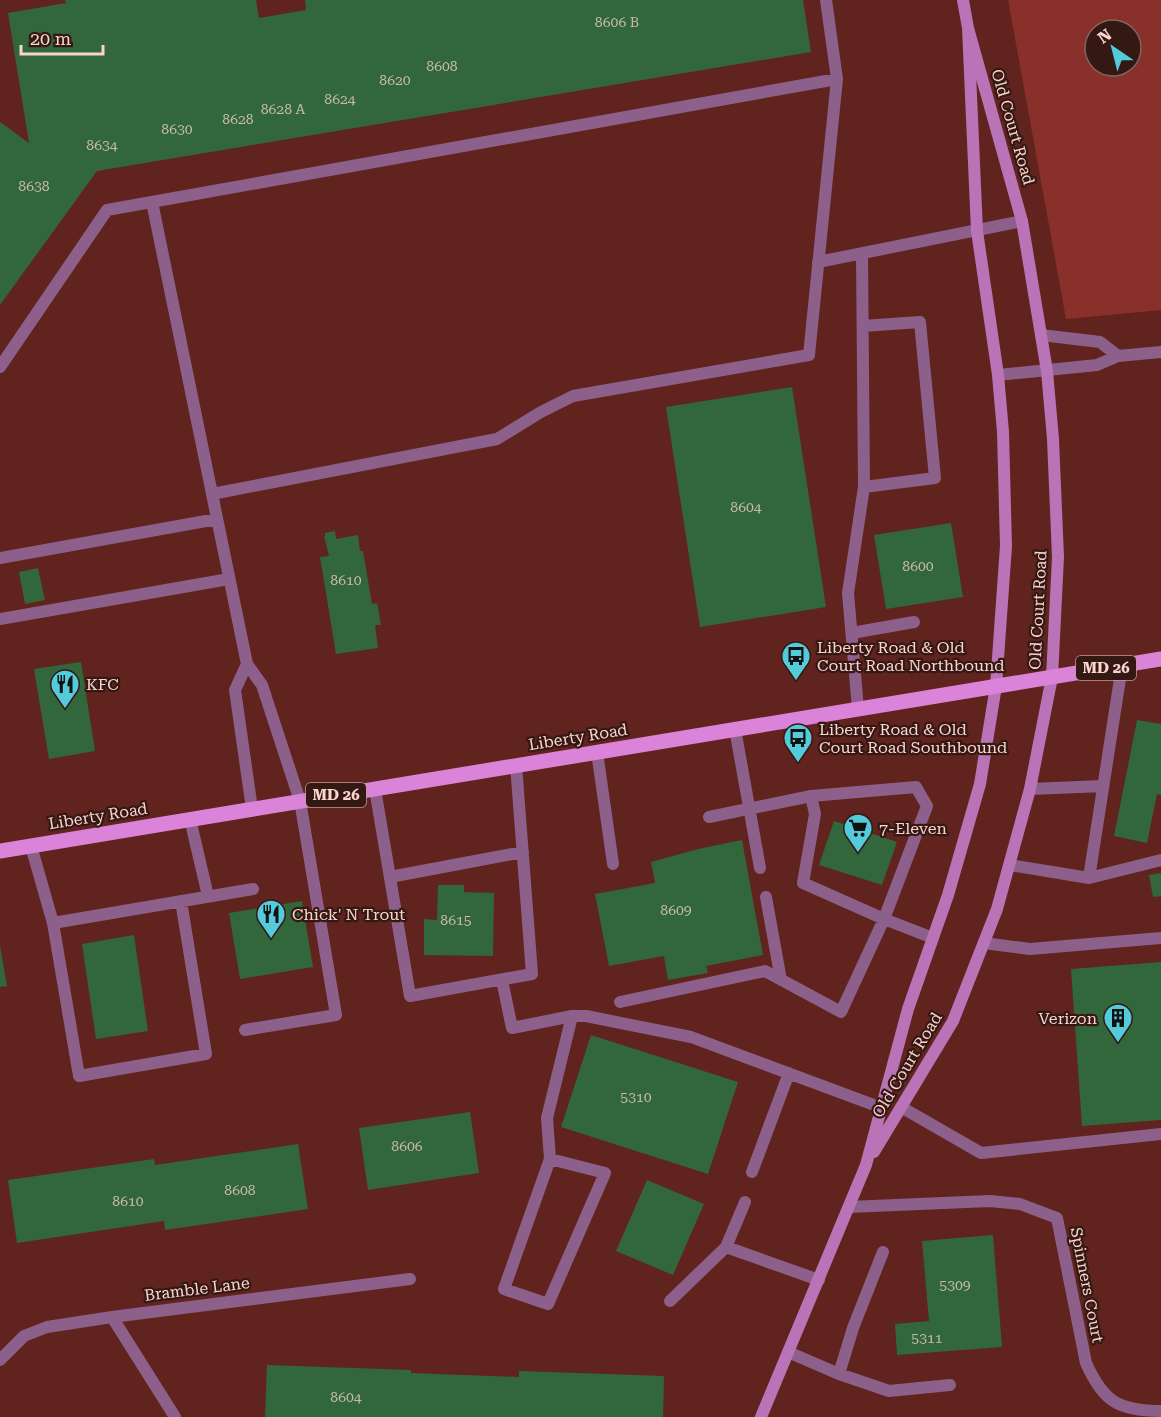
<svg xmlns="http://www.w3.org/2000/svg" width="1161" height="1417" font-family="'Roboto Serif',serif">
	<style>
		.green { fill: #883029; fill-rule: evenodd }
		.building { fill: #31673b }
		.lines { fill: none; stroke-linecap: round; stroke-linejoin: round }
		.service { stroke: #8c608a; stroke-width: 12 }
		.minor { stroke: #8c608a; stroke-width: 12 }
		.secondary { stroke: #b974b7; stroke-width: 12 }
		.primary { stroke: #db82d9; stroke-width: 15 }
		.labels { text-anchor: middle; dominant-baseline: central; stroke-width: 4.5; stroke-linejoin: round; paint-order: stroke }
		.number-label { font-size: 14px; fill: #c9b9a9 }
		.shield { fill: #341814; stroke: #c09c96; stroke-width: 1.5 }
		.shield-label { font-size: 15px; font-weight: bold; fill: #fcd4ce }
		.street-label { font-size: 16px; fill: #fcd4ce; stroke: #341814 }
		.poi-label { font-size: 16px; fill: #fcd4ce; stroke: #341814; text-anchor: start }
	</style>
	<rect width="100%" height="100%" fill="#61231d"/>
	<path class="green" d="M1008,0h153v310l-95,9zM1095,30h36v36h-36z"/>
	<path class="building" d="M65,0h191l3,18 47,-8 -1,-10h498l8,52 -714,119 -97,134v-183l29,21 -21,-130 58,-10z
		M792,387l34,220 -126,20 -34,-220z
		M951,523l12,74 -77,12 -12,-74z
		M335,531l1,8 22,-4 2,16h3l9,53 5,-1 4,22h-6l3,23 -42,6 -16,-97 9,-1 -5,-20h1v-3z
		M38,568l7,32 -20,4 -6,-32z
		M81,662l14,89 -46,8 -15,-90z
		M1137,720l24,4v71l-4,-1 -10,49 -33,-7z
		M834,821l63,21 -15,43 -63,-20z
		M742,840l21,115 -57,11 2,7 -40,7 -4,-24 -55,10 -14,-72 60,-11 -4,-21 47,-13z
		M1161,873v23l-8,1 -4,-22z
		M438,885h26v7l30,1 -1,63 -69,-1v-36l13,1z
		M302,901l11,66 -73,12 -11,-66z
		M134,935l14,96 -52,8 -14,-95z
		M0,946l7,40 -7,1z
		M1161,962v158l-79,6 -11,-157z
		M591,1035l147,47 -30,92 -147,-47z
		M470,1112l9,61 -111,17 -9,-62z
		M298,1144l10,65 -143,21 -1,-9 -147,22 -9,-63 146,-21 1,6z
		M647,1180l57,24 -31,71 -57,-24z
		M993,1235l9,112 -105,8 -2,-31 34,-3 -7,-80z
		M267,1365l144,5v3l108,4v-6l145,5 -1,41h-398z"/>
	<g class="lines">
		<path class="service" d="M152,202l95,462
			M818,262l204,-41
			M863,326l57,-4 15,156 -71,9
			M1118,356l43,-4
			M0,367l107,-157 730,-131
			M998,375l99,-10 21,-9 -18,-14 -59,-7
			M212,494l285,-55 44,-27 32,-16 236,-41 28,-276 -11,-79
			M0,558l217,-39
			M0,619l229,-40
			M852,633l62,-11
			M858,709l-10,-116 16,-106 -2,-233
			M735,729l25,139
			M597,752l16,112
			M375,789l35,207 122,-22 -16,-209
			M1030,789l73,-3
			M709,817l102,-21 4,18 -12,69 81,36 49,19
			M190,819l18,77
			M31,846l22,77 26,153 127,-22 -25,-153
			M1010,865l79,13 33,-212
			M390,877l133,-25
			M1089,878l72,-18
			M766,897l15,83
			M53,923l200,-34
			M984,943l46,6 131,-11
			M502,980l10,48 60,-12
			M620,1002l145,-31 76,41 43,-93 43,-113 -11,-19 -105,9
			M245,1030l91,-15 -36,-214 -38,-116 -15,-21 -12,26 17,119
			M901,1107l80,46 180,-19
			M550,1159l55,14 -57,131 -44,-15 46,-130 -3,-41 25,-102h14l105,21 191,71
			M752,1172l37,-99
			M726,1247l19,-45
			M670,1301l56,-54 93,33
			M788,1352l51,22 50,17 61,-6
			M839,1374l14,-46 30,-76"/>
		<path class="minor" d="M849,1207l141,-6 30,3 37,14 29,145c17,38 32,48 75,48
			M112,1317l63,100
			M0,1360l24,-24 23,-9 65,-10 298,-38"/>
		<path class="secondary" d="M874,1152l79,-131 44,-112 33,-120 22,-112 6,-120 -5,-118 -6,-68 -25,-150 -54,-193 -5,-28
			M761,1417l105,-252 42,-156 40,-114 32,-111 16,-98 10,-140 -3,-114 -5,-57 -21,-144 -9,-203"/>
		<path class="primary" d="M0,851l1161,-192"/>
	</g>
	<defs>
		<g id="bus-pin" transform="scale(1.5)"><path d="M0 17L-7.5 6A9.5 9.5 0 1 1 7.5 6Z" fill="#53cbdb" stroke="#341814"/><path d="M-5-6H5V4H4V6H2V4H-2V6H-4V4H-5ZM-3.5-4V0h7V-4ZM-3.5 1.2v1.5H-2V1.2ZM2 1.2v1.5H3.5V1.2Z" fill="#111"/></g>
		<g id="restaurant-pin" transform="scale(1.5)"><path d="M0 17L-7.5 6A9.5 9.5 0 1 1 7.5 6Z" fill="#53cbdb" stroke="#341814"/><path d="M-5-6h1v4h1v-4h1v4h1v-4h1v5L-1.5 .5V6h-2V.5L-5-1ZM5-6V6H3V1.5H1.5Q1.5-4 5-6Z" fill="#111"/></g>
		<g id="supermarket-pin" transform="scale(1.5)"><path d="M0 17L-7.5 6A9.5 9.5 0 1 1 7.5 6Z" fill="#53cbdb" stroke="#341814"/><path d="M-6-5.5h2.5l.6 2H6L4.5 2H-2.5L-4.4-4H-6ZM-1.5 3.2a1.3 1.3 0 1 0 .1 0ZM3 3.2a1.3 1.3 0 1 0 .1 0Z" fill="#111"/></g>
		<g id="building-pin" transform="scale(1.5)"><path d="M0 17L-7.5 6A9.5 9.5 0 1 1 7.5 6Z" fill="#53cbdb" stroke="#341814"/><path d="M-4-6H4V6H1V3H-1V6H-4ZM-2.5-4.3h1.7v1.8h-1.7ZM.8-4.3h1.7v1.8H.8ZM-2.5-1h1.7V.8h-1.7ZM.8-1h1.7V.8H.8Z" fill="#111"/></g>
	</defs>
	<g fill-rule="evenodd">
		<use href="#bus-pin" x="796" y="656"/>
		<use href="#restaurant-pin" x="65" y="684"/>
		<use href="#bus-pin" x="798" y="738"/>
		<use href="#supermarket-pin" x="858" y="828"/>
		<use href="#restaurant-pin" x="271" y="914"/>
		<use href="#building-pin" x="1118" y="1018"/>
	</g>
	<g class="labels">
		<g class="number-label">
			<text x="617" y="22">8606 B</text>
			<text x="442" y="66">8608</text>
			<text x="395" y="80">8620</text>
			<text x="340" y="99">8624</text>
			<text x="283" y="109">8628 A</text>
			<text x="238" y="119">8628</text>
			<text x="177" y="129">8630</text>
			<text x="102" y="145">8634</text>
			<text x="34" y="186">8638</text>
			<text x="746" y="507">8604</text>
			<text x="918" y="566">8600</text>
			<text x="346" y="580">8610</text>
			<text x="676" y="910">8609</text>
			<text x="456" y="920">8615</text>
			<text x="636" y="1097">5310</text>
			<text x="407" y="1146">8606</text>
			<text x="240" y="1190">8608</text>
			<text x="128" y="1201">8610</text>
			<text x="955" y="1285">5309</text>
			<text x="927" y="1338">5311</text>
			<text x="346" y="1397">8604</text>
		</g>
		<g class="shield">
			<rect x="1076" y="656" width="60" height="24" rx="4.5"/>
			<rect x="306" y="783" width="60" height="24" rx="4.5"/>
		</g>
		<g class="shield-label">
			<text x="1106" y="668">MD 26</text>
			<text x="336" y="795">MD 26</text>
		</g>
		<g class="street-label">
			<text transform="translate(1013 127) rotate(74)">Old Court Road</text>
			<text transform="translate(1038 610) rotate(-87)">Old Court Road</text>
			<text transform="translate(578 737) rotate(-9)">Liberty Road</text>
			<text transform="translate(98 816) rotate(-9)">Liberty Road</text>
			<text transform="translate(907 1065) rotate(-59)">Old Court Road</text>
			<text transform="translate(1087 1285) rotate(79)">Spinners Court</text>
			<text transform="translate(197 1289) rotate(-7)">Bramble Lane</text>
		</g>
		<g class="poi-label">
			<text x="817" y="647">Liberty Road &amp; Old<tspan x="817" dy="18">Court Road Northbound</tspan></text>
			<text x="86" y="684">KFC</text>
			<text x="819" y="729">Liberty Road &amp; Old<tspan x="819" dy="18">Court Road Southbound</tspan></text>
			<text x="879" y="828">7-Eleven</text>
			<text x="292" y="914">Chick' N Trout</text>
			<text x="1097" y="1018" text-anchor="end">Verizon</text>
		</g>
	</g>
	<g transform="translate(1113 48) rotate(325)"><circle r="28" fill="#341814" stroke="#84635e" stroke-width="1.5"/>
	<path d="M0-4.5L10 22L0 15L-10 22Z" fill="#53cbdb"/>
	<text y="-9" font-size="16" font-weight="bold" text-anchor="middle" fill="#fcd4ce">N</text>
	</g>
	<path d="M21 45v9h82v-9" fill="none" stroke="#fcd4ce" stroke-width="3"/>
	<text x="30" y="45" font-size="18" fill="#fcd4ce" stroke="#341814" stroke-width="4.5" paint-order="stroke">20 m</text>
</svg>
